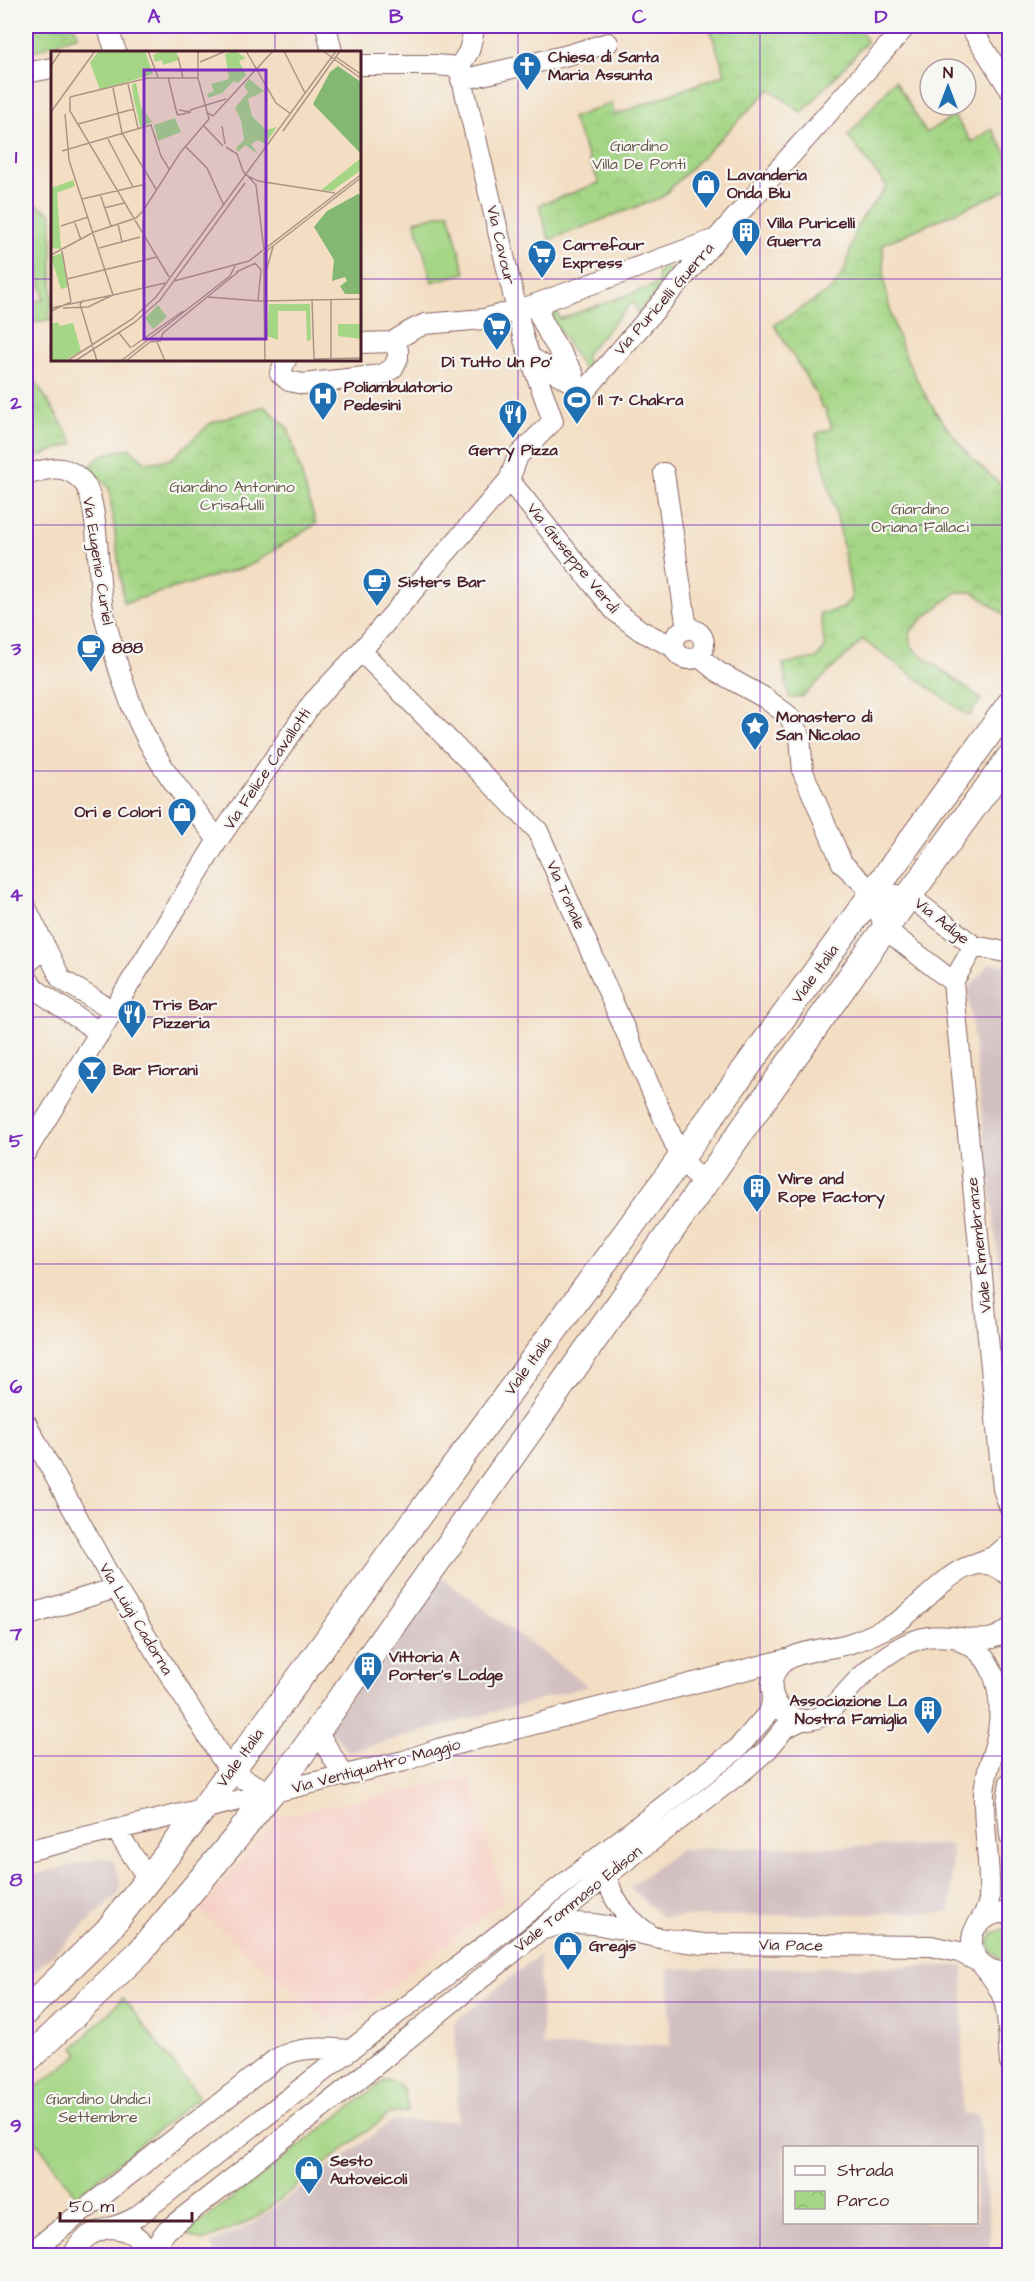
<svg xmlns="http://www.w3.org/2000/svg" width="1035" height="2281" font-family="'Architects Daughter',sans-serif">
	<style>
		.built { fill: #f7d1c7 }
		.industrial { fill: #d2bfc0; fill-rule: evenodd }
		.green { fill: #a4d685; stroke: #777a58; stroke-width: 1.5 }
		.park { fill: url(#park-crowns); stroke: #777a58; stroke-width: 1.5 }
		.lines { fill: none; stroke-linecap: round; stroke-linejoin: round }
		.minor-casing { stroke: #856260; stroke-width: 22 }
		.major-casing { stroke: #856260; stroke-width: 28 }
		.minor { stroke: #fff; stroke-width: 20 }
		.major { stroke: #fff; stroke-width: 26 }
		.grid { fill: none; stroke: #7b2cbf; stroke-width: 1.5; stroke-opacity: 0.55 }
		.labels { text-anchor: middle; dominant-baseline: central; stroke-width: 4.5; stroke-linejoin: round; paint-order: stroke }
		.poi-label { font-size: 16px; font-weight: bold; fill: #4a1f2b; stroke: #f6f6f2; text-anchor: start }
		.park-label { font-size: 16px; fill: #655646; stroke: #f6f6f2 }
		.street-label { font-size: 16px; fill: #4a1f2b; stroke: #f6f6f2 }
		.inset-road { fill: none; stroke: #af9286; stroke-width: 1.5 }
		.view { fill: #7b2cbf; fill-opacity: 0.15; stroke: #7b2cbf; stroke-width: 3 }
		.inset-edge { fill: none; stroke: #4a1f2b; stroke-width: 3 }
		.neatline { fill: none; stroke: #7b2cbf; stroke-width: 2 }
		.grid-label { font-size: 20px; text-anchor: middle; font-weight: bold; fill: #7b2cbf }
	</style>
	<defs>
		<pattern id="park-crowns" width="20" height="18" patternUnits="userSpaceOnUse" patternTransform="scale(1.5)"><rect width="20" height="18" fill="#a4d685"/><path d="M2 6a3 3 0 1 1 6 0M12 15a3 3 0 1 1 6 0" fill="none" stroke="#8fb773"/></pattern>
	</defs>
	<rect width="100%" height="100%" fill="#f6f6f2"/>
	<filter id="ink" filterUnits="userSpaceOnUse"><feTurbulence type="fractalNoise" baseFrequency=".0167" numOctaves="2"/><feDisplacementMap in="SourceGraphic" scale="12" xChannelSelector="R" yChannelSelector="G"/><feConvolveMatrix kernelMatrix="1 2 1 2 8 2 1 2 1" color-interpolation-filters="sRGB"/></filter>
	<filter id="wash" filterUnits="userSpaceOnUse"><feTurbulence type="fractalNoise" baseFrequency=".008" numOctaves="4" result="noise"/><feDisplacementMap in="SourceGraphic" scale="24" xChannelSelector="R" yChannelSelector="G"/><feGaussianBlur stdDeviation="1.35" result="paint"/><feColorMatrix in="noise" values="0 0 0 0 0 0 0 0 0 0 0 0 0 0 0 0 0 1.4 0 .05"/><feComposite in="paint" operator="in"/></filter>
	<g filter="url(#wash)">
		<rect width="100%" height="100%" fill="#f3dec3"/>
		<path class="built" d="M470,1777l33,125 -140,105 -30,18 -134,-114 80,-95z"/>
		<path class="industrial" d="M990,963l20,3 -1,387 -41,-363z
			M442,1578l146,108 -240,66 -19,-25 51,-70z
			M952,1845l-1,67 -289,5 -33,-30 52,-38z
			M102,1858l11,2 7,20 -1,13 -93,86v-102z
			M539,1955l4,92 128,-2 -2,-76 294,-3 -1,148h16l13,124 -4,17h-772l-4,-11 42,-21 139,-102h66l-3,-99zM784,2148h192v74h-192z"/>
		<path class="green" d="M31,201l21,13v89l-3,12 3,4 -26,5v-20l18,-5 -18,-90v-7z
			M449,212l16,61 -33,9 -17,-61z
			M666,268l4,1 1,6 -33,39 -5,-13 -48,54 4,13 -4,3 -36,-57 1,-3 6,-1 4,9 98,-35v-13z
			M1004,1929l5,2v25l-9,2 -9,-6 -2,-11 4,-8z
			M123,1998l76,99 -123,99 -50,-69v-32l53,-41 -5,-6z
			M385,2080c21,2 21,15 23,32l-19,2 -132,103 -46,21 -9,3 -14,-6 1,-4z"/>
		<path class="park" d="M26,26h48l4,9 -52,19z
			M709,26h150l8,16 -65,71 -32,-24 -108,108 -113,43 -10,-35 60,-22 -27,-65 39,-15 4,12 110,-41z
			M895,80l31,53 28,-17 18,26 20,-13 17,29v31l-126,55c1,15 0,30 3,46 12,73 62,157 123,200v128l-36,-26h-16c-10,8 -44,31 -47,42 -2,7 2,13 7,18l64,47 -12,17 -106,-76 -61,57 -13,1 -6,-34 34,-6 8,-10 -5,-35 22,-4 10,-12 -12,-67 -24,-96 16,-6 -7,-20h-3l-5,-13 -43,-70 57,-35c20,-24 16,-34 25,-61 6,-15 22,-30 31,-42l-39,-51z
			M26,366l48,77 -48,18z
			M264,406l24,22 28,96 -67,42 -125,37 -15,-115 -20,-21 13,-12 27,-7 18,15 24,-4 40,-36z"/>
	</g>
	<g filter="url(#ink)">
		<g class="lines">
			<g class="minor-casing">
				<path id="minor" d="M107,26l9,26
					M326,26l6,26
					M970,26l40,64
					M360,65h75l24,2
					M459,67l10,-16 6,-25
					M26,73l26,-5
					M461,80l103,-24 44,-13
					M543,302l-4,12 11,22 23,37 2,12
					M392,342l20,-12 13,-6 59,-5 38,-10 191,-69
					M530,357l55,34 141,-163 180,-202
					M286,360l-6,13 9,8 14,3 79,-9 11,-7 5,-10v-8l-6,-8 -32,1
					M664,473l23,156
					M26,475c22,-7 40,-13 58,8 16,21 13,101 20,131 9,38 23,86 41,121 19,39 48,72 73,105
					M509,480l106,131 26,20 33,16
					M674 644a15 15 0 1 1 30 0a15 15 0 1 1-30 0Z
					M361,651l177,180 143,327 23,26
					M698,656l20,16 47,26 24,18 11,21 3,35 39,91 31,30 12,36 68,53 50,507 7,19
					M873,893l36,3 65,50 36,7
					M26,908l35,71 52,32
					M26,965l19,-19
					M26,977l9,12 65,44
					M953,982l21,-36
					M26,1152l192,-312 95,-138 48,-51 148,-171 9,-24 35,-35 -29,-81 -65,-273
					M26,1423l90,165 114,184 41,21
					M974,1564l21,-8 15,-13
					M1010,1577c-41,-42 -82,28 -116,47 -15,8 -30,15 -46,20 -21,6 -59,6 -71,25 -18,28 13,61 43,48 14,-7 29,-30 42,-41 18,-17 41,-35 66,-39 29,-5 57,14 82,-9
					M26,1616l90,-28
					M962,1642c35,13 41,56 36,90 -4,21 -13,41 -14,62 -1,36 7,71 5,106 -3,17 -12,21 -16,34 -6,23 15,42 37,37
					M317,1731l27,45
					M1010,1782l-3,20 3,34
					M116,1830l32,49
					M26,1851l378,-90 34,-12 349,-90
					M607,1875c4,25 22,45 42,59
					M981,1922c9,-7 17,-11 29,-8
					M545,1929c39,-15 82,3 120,10 13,2 25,3 38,5l228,2 28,6 22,11
					M982,1965c32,36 24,54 28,98
					M110,2228c19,1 33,10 41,28
					M26,2256l250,-197c23,-13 47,-11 73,-9
					M73,2256c13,-32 39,-23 63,-39l601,-468 33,-38 3,-16
					M154,2256l4,-14 9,-12 188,-148 252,-207 137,-105 24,-21 17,-21 17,-8"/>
			</g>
			<g class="major-casing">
				<path id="major" d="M26,2011l82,-81 95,-121 478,-651 329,-454
					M26,2061l114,-109 95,-113 64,-82 572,-809 139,-191"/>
			</g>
			<use href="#minor" class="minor"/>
			<use href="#major" class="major"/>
		</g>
	</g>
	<path class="grid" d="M275,26v26M518,26v2230M760,26v2230M26,279h26M360,279h650M275,360v1896M26,525h984M26,771h984M26,1017h984M26,1264h984M26,1510h984M26,1756h984M26,2002h984"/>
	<defs>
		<g id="church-pin" transform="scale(1.5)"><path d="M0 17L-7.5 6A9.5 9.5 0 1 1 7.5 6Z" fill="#1f6fb2" stroke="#f6f6f2"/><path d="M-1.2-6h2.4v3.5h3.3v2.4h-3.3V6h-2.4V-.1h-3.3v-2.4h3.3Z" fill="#fff"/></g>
		<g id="shop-pin" transform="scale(1.5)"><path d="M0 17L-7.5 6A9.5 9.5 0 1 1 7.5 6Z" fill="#1f6fb2" stroke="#f6f6f2"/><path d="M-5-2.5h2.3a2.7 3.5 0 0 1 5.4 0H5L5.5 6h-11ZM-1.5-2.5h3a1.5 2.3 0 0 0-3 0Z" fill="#fff"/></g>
		<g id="building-pin" transform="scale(1.5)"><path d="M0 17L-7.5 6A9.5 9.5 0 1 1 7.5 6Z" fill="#1f6fb2" stroke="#f6f6f2"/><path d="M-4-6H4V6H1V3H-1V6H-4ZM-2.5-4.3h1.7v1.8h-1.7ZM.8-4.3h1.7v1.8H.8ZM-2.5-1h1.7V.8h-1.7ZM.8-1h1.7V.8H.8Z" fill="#fff"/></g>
		<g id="supermarket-pin" transform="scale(1.5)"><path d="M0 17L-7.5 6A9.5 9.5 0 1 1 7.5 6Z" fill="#1f6fb2" stroke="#f6f6f2"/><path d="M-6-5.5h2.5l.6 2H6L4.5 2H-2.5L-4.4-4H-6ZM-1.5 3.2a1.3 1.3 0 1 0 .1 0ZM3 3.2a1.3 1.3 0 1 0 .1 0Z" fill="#fff"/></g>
		<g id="hospital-pin" transform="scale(1.5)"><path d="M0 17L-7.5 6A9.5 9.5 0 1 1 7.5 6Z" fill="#1f6fb2" stroke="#f6f6f2"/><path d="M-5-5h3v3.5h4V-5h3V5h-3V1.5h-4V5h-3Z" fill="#fff"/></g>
		<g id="stadium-pin" transform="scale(1.5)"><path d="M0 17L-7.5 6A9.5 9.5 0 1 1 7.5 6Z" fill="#1f6fb2" stroke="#f6f6f2"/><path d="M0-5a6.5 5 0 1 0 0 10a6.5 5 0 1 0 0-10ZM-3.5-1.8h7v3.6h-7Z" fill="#fff"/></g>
		<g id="restaurant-pin" transform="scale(1.5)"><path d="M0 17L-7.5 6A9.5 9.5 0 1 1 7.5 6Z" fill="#1f6fb2" stroke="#f6f6f2"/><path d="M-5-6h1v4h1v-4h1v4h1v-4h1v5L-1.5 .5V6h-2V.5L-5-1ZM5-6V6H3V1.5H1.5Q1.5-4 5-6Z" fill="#fff"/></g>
		<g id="cafe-pin" transform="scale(1.5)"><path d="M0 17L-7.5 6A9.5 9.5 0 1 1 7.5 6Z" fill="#1f6fb2" stroke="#f6f6f2"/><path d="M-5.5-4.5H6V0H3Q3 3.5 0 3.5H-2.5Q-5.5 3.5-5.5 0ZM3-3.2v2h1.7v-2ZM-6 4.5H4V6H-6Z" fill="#fff"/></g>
		<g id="sight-pin" transform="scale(1.5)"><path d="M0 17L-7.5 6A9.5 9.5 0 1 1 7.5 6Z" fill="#1f6fb2" stroke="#f6f6f2"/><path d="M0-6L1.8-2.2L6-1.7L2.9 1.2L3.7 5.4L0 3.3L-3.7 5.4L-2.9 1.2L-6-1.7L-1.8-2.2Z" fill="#fff"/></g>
		<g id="bar-pin" transform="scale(1.5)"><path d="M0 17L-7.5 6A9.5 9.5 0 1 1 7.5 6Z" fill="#1f6fb2" stroke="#f6f6f2"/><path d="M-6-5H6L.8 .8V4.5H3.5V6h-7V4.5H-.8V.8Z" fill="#fff"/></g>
	</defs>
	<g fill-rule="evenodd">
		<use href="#church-pin" x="527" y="66"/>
		<use href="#shop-pin" x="706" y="184"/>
		<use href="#building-pin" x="746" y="232"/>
		<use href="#supermarket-pin" x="542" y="254"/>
		<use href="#supermarket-pin" x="497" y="326"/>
		<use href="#hospital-pin" x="323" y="396"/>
		<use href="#stadium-pin" x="577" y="400"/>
		<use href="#restaurant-pin" x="513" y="414"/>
		<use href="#cafe-pin" x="377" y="582"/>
		<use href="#cafe-pin" x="91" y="648"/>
		<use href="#sight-pin" x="755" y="726"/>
		<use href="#shop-pin" x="182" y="812"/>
		<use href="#restaurant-pin" x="132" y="1014"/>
		<use href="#bar-pin" x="92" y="1070"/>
		<use href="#building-pin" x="757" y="1188"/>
		<use href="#building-pin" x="368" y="1666"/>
		<use href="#building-pin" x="928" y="1710"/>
		<use href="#shop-pin" x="568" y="1946"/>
		<use href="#shop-pin" x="309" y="2170"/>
	</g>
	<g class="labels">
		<g class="poi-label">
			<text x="548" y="57">Chiesa di Santa<tspan x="548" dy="18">Maria Assunta</tspan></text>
			<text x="727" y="175">Lavanderia<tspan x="727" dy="18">Onda Blu</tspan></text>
			<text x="767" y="223">Villa Puricelli<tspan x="767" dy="18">Guerra</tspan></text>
			<text x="563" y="245">Carrefour<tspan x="563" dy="18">Express</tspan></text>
			<text x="497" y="362" text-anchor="middle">Di Tutto Un Po'</text>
			<text x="344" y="387">Poliambulatorio<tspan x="344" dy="18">Pedesini</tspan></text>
			<text x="598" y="400">Il 7° Chakra</text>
			<text x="513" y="450" text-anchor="middle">Gerry Pizza</text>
			<text x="398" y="582">Sisters Bar</text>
			<text x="112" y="648">888</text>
			<text x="776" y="717">Monastero di<tspan x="776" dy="18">San Nicolao</tspan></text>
			<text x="161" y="812" text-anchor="end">Ori e Colori</text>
			<text x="153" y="1005">Tris Bar<tspan x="153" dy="18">Pizzeria</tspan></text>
			<text x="113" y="1070">Bar Fiorani</text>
			<text x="778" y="1179">Wire and<tspan x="778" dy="18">Rope Factory</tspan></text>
			<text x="389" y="1657">Vittoria A<tspan x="389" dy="18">Porter’s Lodge</tspan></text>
			<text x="907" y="1701" text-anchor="end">Associazione La<tspan x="907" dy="18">Nostra Famiglia</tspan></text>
			<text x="589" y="1946">Gregis</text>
			<text x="330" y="2161">Sesto<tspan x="330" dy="18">Autoveicoli</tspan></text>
		</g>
		<g class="park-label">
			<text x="639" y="146">Giardino<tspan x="639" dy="18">Villa De Ponti</tspan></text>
			<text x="232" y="487">Giardino Antonino<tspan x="232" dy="18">Crisafulli</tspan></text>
			<text x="920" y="509">Giardino<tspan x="920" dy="18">Oriana Fallaci</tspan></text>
			<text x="98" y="2099">Giardino Undici<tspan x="98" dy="18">Settembre</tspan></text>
		</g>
		<g class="street-label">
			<text transform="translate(501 245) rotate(77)">Via Cavour</text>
			<text transform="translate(664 299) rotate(-49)">Via Puricelli Guerra</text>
			<text transform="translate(573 558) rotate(51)">Via Giuseppe Verdi</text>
			<text transform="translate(98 561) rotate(81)">Via Eugenio Curiel</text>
			<text transform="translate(267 769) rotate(-56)">Via Felice Cavallotti</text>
			<text transform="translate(566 895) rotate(66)">Via Tonale</text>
			<text transform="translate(942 921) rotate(38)">Via Adige</text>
			<text transform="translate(815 974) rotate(-54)">Viale Italia</text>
			<text transform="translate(979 1245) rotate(-96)">Viale Rimembranze</text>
			<text transform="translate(528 1366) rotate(-54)">Viale Italia</text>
			<text transform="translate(136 1619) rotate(59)">Via Luigi Cadorna</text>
			<text transform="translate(240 1758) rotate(-54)">Viale Italia</text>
			<text transform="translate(376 1766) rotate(-15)">Via Ventiquattro Maggio</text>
			<text transform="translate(578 1899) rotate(-39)">Viale Tommaso Edison</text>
			<text transform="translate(791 1945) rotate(1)">Via Pace</text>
		</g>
	</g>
	<g transform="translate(51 51)">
		<rect width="310" height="310" fill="#f3dec3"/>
		<path d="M310,107v12l-29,21 -11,-1zM218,253h41l1,36 -4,1 -1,-30h-28v29l-11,-4zM107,254l9,12 -14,12 -8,-11zM7,271l2,4 13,-3 8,28 -17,10h-13v-37zM287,273h23v15l-23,-3z" fill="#a4d685"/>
		<path d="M287,15l23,16v72l-48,-50 17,-32zM307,143l4,1 -1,99h-16l-5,-8 7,-5 -2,-4 -13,4 2,-21 -20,-33 13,-16z" fill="#83b772"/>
		<path d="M94,0l8,23 -53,16 -10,-28 8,-10zM110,0h15l3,9 -16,5 -1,-5 -7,2 -2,-7zM184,0l11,7 -7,3 7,14 -8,8 -4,-2 -12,12 -14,5 -1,-4 7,-3 -3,-7 18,-5 -4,-25zM198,28l15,12 -16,8 4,17 14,14 11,-3 -12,17 -7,-4 -7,4 7,10 -13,-9 -7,7 -2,-4 8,-8 -3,-20 -6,-12 13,-16 -4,-6zM85,32l5,24 11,15 -12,5 -7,-32 -1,-11zM124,67l6,14 -23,9 -4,-16zM22,129l2,6 -18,7 4,56 -10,-1v-60zM11,202l6,34 -7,2 -10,-32z" fill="#a4d685"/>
		<path class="inset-road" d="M97,0l10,26M195,0l30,52 15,11M233,0l21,42M272,0l39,28M127,6l5,21M285,6l26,18M149,11l26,-11M0,15l10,-15M117,26l9,37M77,33l10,44M62,37l9,45 34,56M19,46v14l99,166M19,46l78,-19h50M124,56l3,8 13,-3 -12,-2M139,59l36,-11M0,61l44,-61M155,61l7,4 60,-65M14,63l4,46 44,135M27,73l56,-15M153,75l19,20M171,75l3,18M232,80l57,-80M57,88l25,48M135,96l21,21 17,38M175,96l11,7 6,17 13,14 8,65M11,100l89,-26 10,31 8,13M195,124l12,6 77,12M49,143l11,32M31,148l64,-15M53,157l20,-5M92,170v68M24,172l6,17M67,173l4,18M10,175l27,-9M48,197l41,-11M11,200l9,51M0,204l43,-23 42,-14 7,-7 37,-58 29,-34 -11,-41v-27M204,212l6,7 -3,30M185,221l20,-9M213,227l9,-31M16,228l90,-22M123,230l75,-20 113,-87M157,246l51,4M261,248l2,60 48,-1M280,248v60M33,249l-4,4 17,57M208,250l103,-2M213,250v-48l98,-76M213,250l1,60M0,257l62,-13M12,257l25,-1 25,-12 52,-12M0,260l20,-9M68,282l12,15M106,291l8,19M81,296l51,-36M16,310l65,-42 24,-22 180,-246M24,310l59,-38 26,-23 85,-117M70,310l109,-85 5,-10M75,310l24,-19 10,-1 3,-8 75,-61"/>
		<path class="view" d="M93,19h122v269h-122z"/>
		<rect width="310" height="310" class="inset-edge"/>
	</g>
	<rect width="1035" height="2281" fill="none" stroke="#f6f6f2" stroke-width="66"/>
	<rect x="783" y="2146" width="195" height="78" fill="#f6f6f2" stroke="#b1a0a2" stroke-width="1.5"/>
	<rect x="795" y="2166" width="30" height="9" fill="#ffffff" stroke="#b1a0a2" stroke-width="1.5"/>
	<text x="837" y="2176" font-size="18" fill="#4a1f2b">Strada</text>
	<rect x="795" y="2191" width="30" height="18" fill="url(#park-crowns)" stroke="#b1a0a2" stroke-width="1.5"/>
	<text x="837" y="2206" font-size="18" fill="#4a1f2b">Parco</text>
	<g transform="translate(948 87)"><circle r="28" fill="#f6f6f2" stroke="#b1a0a2" stroke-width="1.5"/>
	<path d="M0-4.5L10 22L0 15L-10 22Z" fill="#1f6fb2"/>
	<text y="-9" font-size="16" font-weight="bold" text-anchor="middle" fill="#4a1f2b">N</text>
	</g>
	<path d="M60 2212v9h132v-9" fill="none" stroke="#4a1f2b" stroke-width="3"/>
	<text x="69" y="2212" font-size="18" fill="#4a1f2b" stroke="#f6f6f2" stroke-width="4.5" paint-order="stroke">50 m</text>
	<rect x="33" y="33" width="969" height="2215" class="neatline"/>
	<g class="grid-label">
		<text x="154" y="23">A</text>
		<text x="396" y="23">B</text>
		<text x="639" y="23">C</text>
		<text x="881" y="23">D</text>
		<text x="16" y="163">1</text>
		<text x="16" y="409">2</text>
		<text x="16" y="655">3</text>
		<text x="16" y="901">4</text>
		<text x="16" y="1147">5</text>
		<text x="16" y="1393">6</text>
		<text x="16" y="1640">7</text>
		<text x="16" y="1886">8</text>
		<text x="16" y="2132">9</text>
	</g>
</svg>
